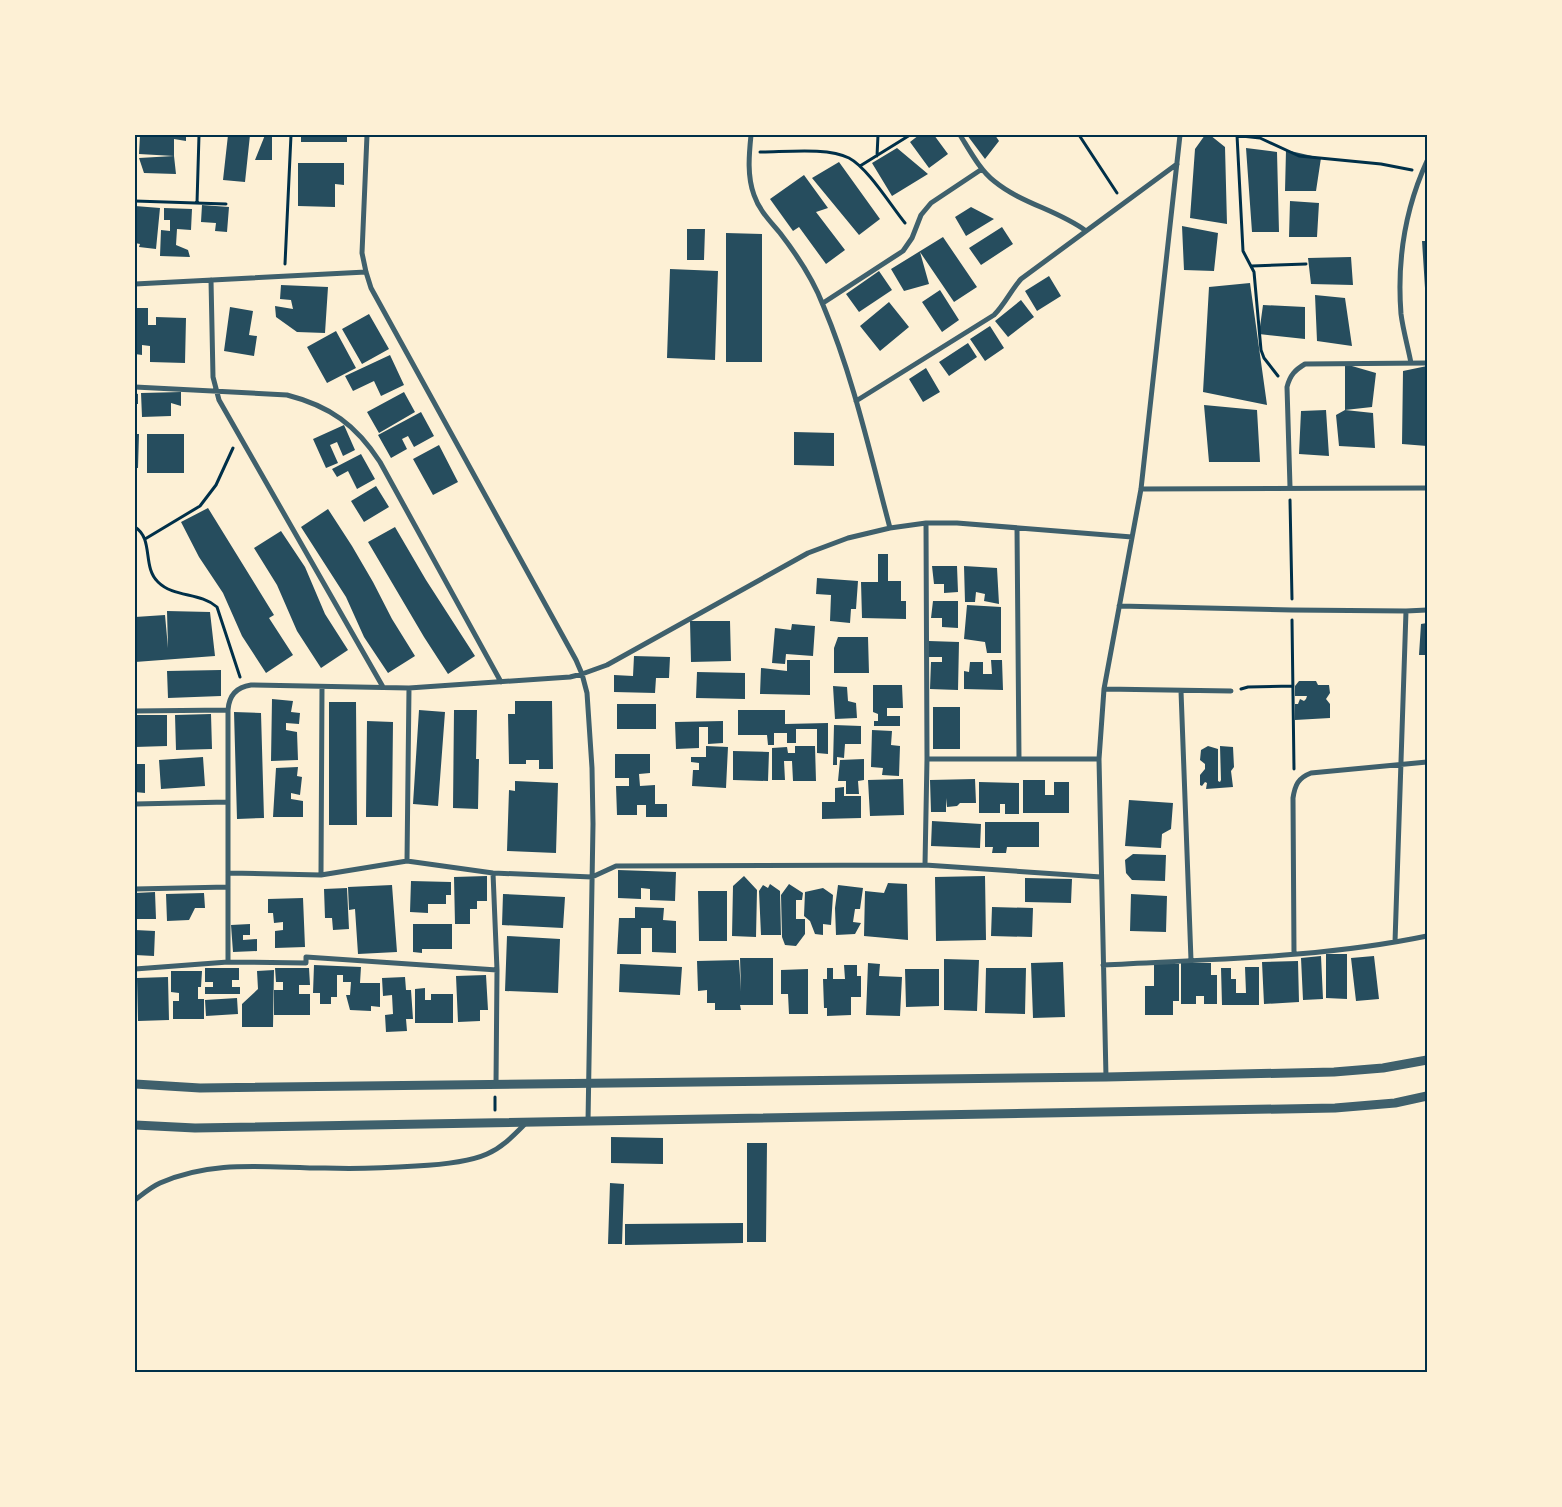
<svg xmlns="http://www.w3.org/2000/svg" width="1562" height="1507" font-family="'Work Sans',sans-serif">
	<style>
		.building { fill: #264d5e }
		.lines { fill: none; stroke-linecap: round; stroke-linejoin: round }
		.path { stroke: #003049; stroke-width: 3 }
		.minor { stroke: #3f606c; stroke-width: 5 }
		.tertiary { stroke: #3f606c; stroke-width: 9 }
		.neatline { fill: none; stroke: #003049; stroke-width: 2 }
	</style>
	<rect width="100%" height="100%" fill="#fdf0d5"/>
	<path class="building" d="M140,135h46v6l-12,-2v17l-35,-2z
		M228,135h22l-5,47 -22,-2z
		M265,135h7v25h-17z
		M301,135h46v7h-46z
		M919,135h15l14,19 -19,14 -19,-26z
		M967,135h28l4,6 -14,18z
		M1205,135h5l15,12 2,77 -37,-6 5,-69z
		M897,148l31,26 -36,22 -20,-33z
		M1246,148l31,4 2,80h-27z
		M1286,150l35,8 -5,33h-31z
		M174,156l2,18 -32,-1 -5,-15z
		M839,162l41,57 -21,16 -47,-57z
		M298,163h46v22l-9,-1v23l-37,-1z
		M804,175l24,33 -12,4 29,38 -19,14 -27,-37 -6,4 -23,-32z
		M1290,201l29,2 -2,34h-28z
		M202,205l27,2 -2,25 -12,-1 1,-8 -15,-1z
		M135,206l25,2 -4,41 -17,-2 1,-3 -5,-1z
		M971,207l23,12 -28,17 -11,-19z
		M164,208l28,1 -1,21 -14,-1 -1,16 12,5 2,7 -30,-1 1,-26 9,1v-11h-6z
		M1182,226l36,7 -4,38 -30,-1z
		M1002,227l11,17 -32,21 -12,-17z
		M687,229h18l-1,31h-17z
		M726,233l36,1v128h-36z
		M943,237l34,50 -23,15 -34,-50 9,32 -25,7 -13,-22z
		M1422,241h5v47h-2z
		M1351,257l2,28 -42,-1 -3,-26z
		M670,269l48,2 -3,89 -48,-2z
		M879,271l13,19 -33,22 -13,-18z
		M1049,276l12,20 -24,15 -12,-20z
		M1250,283l17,122 -64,-13 6,-105z
		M281,285l47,2 -3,46 -28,-1 -21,-15 -1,-11 18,3 -2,-9 -11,-1z
		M940,290l19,30 -17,12 -20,-30z
		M1315,295l30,3 7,48 -35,-5z
		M1021,300l13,17 -26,20 -13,-16z
		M889,302l20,25 -29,24 -20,-25z
		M1263,305l42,2v32l-46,-5z
		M230,307l23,4 -4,24 8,1 -3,20 -30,-5z
		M135,308h13v17h8v-8l30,1 -1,45 -35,-1v-16l-8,-1v10l-7,-1z
		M369,314l20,35 -27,15 -20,-35z
		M990,326l14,22 -19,13 -15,-22z
		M336,331l20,37 -29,15 -20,-36z
		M968,343l9,14 -28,19 -10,-14z
		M390,355l14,30 -23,11 -7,-15 -21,10 -8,-15z
		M1345,364l31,9 -4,34 -27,3z
		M1427,366v80l-25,-2 1,-73z
		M926,368l14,24 -17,10 -14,-23z
		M181,392v14l-10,-3v13l-29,1 -1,-24z
		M404,392l11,20 -36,21 -12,-21z
		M135,393l3,1v10h-3z
		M1204,405l53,5 3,52h-51z
		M1326,410l3,46 -30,-2 2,-43z
		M1345,410l28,3 2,35 -36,-2 -3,-31z
		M421,412l13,24 -20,11 -6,-11 -6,3 5,10 -16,9 -13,-23z
		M344,425l11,25 -12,6 -6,-14 -7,3 8,18 -12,5 -13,-29z
		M794,432l40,1v33l-40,-1z
		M135,434h4l-1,34h-3z
		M147,434h37v39h-37z
		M439,445l19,37 -25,13 -20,-36z
		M361,454l14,25 -18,10 -9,-18 -11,6 -5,-8z
		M376,486l13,21 -25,15 -13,-21z
		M208,508l66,107 -5,3 24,37 -27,18 -24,-37 -19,-43 -24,-36 -18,-35z
		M328,509l24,37 21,36 19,37 23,37 -27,17 -24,-36 -18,-40 -45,-70z
		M395,527l31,53 49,76 -27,18 -24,-37 -56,-95z
		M281,531l24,36 20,47 23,36 -27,18 -24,-37 -20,-46 -23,-37z
		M878,554h10v27h13v20h5v18l-44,-1 -1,-36h17z
		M932,566h25l1,26 -14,1v-9h-10z
		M964,566l33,2 2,36 -15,-3 1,-7 -9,-2 -1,10h-10z
		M817,578l41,3 -2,28h-5l-1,14 -20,-2 1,-26 -15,-1z
		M933,601h25v27l-16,-1v-9h-11z
		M967,605l34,2v46h-14l-2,-11 -21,-3z
		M167,611l43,1 5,44 -80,6v-45l30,-2 3,33z
		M690,621h40l1,40 -40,1z
		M1427,623v32h-8l2,-31z
		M792,624l23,2 -2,30 -27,-2 -1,10 -13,-1 3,-35 16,2z
		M838,637h30l1,36h-35v-25z
		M929,641l30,1 -1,48 -28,-1 1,-27h11v-5h-13z
		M634,656l36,1 -1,21h-13l-1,15 -41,-1v-17l19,1z
		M787,660h23v35l-50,-1 1,-26 26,3z
		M991,660h11l1,30 -39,-1v-18l5,1 1,-10h13v12h9z
		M221,670v26l-53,2 -1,-27z
		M697,672l48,1v26l-49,-1z
		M1299,681h17l2,4h11l1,8 -4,6 4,5v14l-35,2v-16h3l2,-5 4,2 2,-2 1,-3h-12v-10z
		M873,685h29l1,23h-16v8h13v10h-26v-5h4v-7l-5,-2z
		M833,686l14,1 1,14 8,2 1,15 -22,1z
		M272,699l21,2 -2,11 9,1 -1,11 -13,-1v7l11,2 1,28 -27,1z
		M515,701h37l1,68h-14v-9h-13v4h-17l-1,-50h7z
		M329,702h27l1,123h-28z
		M617,704h39v25h-39z
		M933,707h27v42h-27z
		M419,710l26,2 -7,94 -25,-2z
		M454,710h23l-1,49h3l-1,50 -25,-1z
		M738,710h47v14l43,-1v31l-11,-1v-24h-21v14h-9v-10h-13v12h-6l-1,-10h-29z
		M234,712l27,1 3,105 -27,1z
		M211,714l1,35 -36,1 -1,-35z
		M135,715h32v31l-32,1z
		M367,721l26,1 -1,95h-26z
		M723,721v22l-15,1v-17h-9v21l-23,1 -1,-27z
		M834,725l27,1v18h-16l-1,14 -7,-1v8h-4z
		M872,730l20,1 -1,14 9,1 -1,30 -17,-1 1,-7 -12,-1z
		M706,746l22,1 -2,41 -34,-2 1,-16h6v-7l-8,-1v-5h15z
		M795,746h20l1,35h-23l-1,-20h-8l1,19h-13v-32l15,-1 1,6h7z
		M1208,746l10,3v32l2,1 1,-2 -1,-34 13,1 1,20 -3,4 2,16 -27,2 1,-6 -2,-1 -3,4 -2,-1v-10l5,-6v-5l-5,-4 1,-10z
		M733,751l36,1 -1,29 -35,-1z
		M615,754h35v19l-11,1 1,12 15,-1v19h12v13h-21v-12h-9v10h-20l-1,-29h13v-8h-14z
		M203,757l2,29 -44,3 -2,-29z
		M864,759v21l-6,1 1,13h-13v-13h-8l2,-21z
		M135,764h10v29l-10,-1z
		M298,767l-1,9 5,1 -2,18 -9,-2v6l12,2v16h-30l3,-49z
		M903,779l1,36 -34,1 -2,-36z
		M975,779l1,24h-16l-3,3 -10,1 -1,-9v14h-15l-1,-32z
		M1023,780h22v15h9v-13h15v31h-46z
		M515,781l43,2 -2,70 -49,-2 2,-61 6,1z
		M979,782l40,1v31h-14v-10h-5v9h-21z
		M844,787v9h17v22l-39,1v-17h13v-14z
		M1129,800l44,3 -2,26 -9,5 -1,14 -36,-2z
		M932,821l49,3 -1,24 -49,-2z
		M985,822h54v25h-32l-1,6h-14l1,-6h-8z
		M1133,854l33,1 -1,26 -33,-1 -6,-7 -1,-13z
		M618,870l58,2 -1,29 -25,-1v-11l-9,-1v11l-23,-1z
		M487,876v25h-10v8h-7v15h-15l-1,-47z
		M744,876l13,14 -1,47 -24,-1 1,-50z
		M985,876l1,64 -50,1 -1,-64z
		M1025,878l47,1 -1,24 -46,-1z
		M411,881l40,1v13h-5v9h-18v9l-18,-1z
		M888,883l19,1 1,56 -44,-4 1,-45 19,2z
		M770,884l10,7 1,44h-20l-2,-44 4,-6 5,3z
		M789,884l14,9 -1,7h-6v19h9v15l-9,12 -11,-1 -3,-8 -1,-42z
		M392,885l5,67 -39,2 -3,-45 -6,1 -1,-23z
		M838,885l25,3 -3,21h-5l-2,13 8,1 -6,11 -19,1 -1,-27z
		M347,888l2,41 -16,1 -1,-12h-7l-1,-29z
		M823,888l10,7 -2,30 -8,-1v11l-8,-1 -5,-13 -6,-5 1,-24z
		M698,891h29v50h-28z
		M155,892l1,27h-21v-26z
		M204,893l1,15h-10l-6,12 -22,1 -1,-27z
		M503,894l62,3 -2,31 -61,-3z
		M1131,894l36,2 -1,36 -36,-1z
		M303,898l2,49 -30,1v-17l8,-1v-8l-9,1 -1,-10h-5v-14z
		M635,907l29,1 -1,12 13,1v32l-24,-1v-24h-11v26h-24l2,-36h16z
		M992,907l41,1 -1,29 -41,-1z
		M250,924v11h-7v5l14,-1v12l-24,1 -2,-27z
		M413,924h39v25h-30v4l-9,-1z
		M135,930l20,1 -1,25 -19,-1z
		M507,936l53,3 -2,54 -53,-2z
		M1326,954h21v45l-21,-1z
		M1321,956l2,43 -20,1 -2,-42z
		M1374,956l5,43 -23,2 -5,-43z
		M740,958h33v47h-33l1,5h-26v-7h-8v-13l-9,1 -1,-30 42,-1 2,31z
		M944,959l35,1 -2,51 -33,-1z
		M1298,961l1,41 -35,2 -2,-42z
		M1063,962l2,55 -32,1 -2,-55z
		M868,963l12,1 -1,12 23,1 -2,39 -34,-1z
		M1181,963h30v12h6v29h-13v-8h-8v8h-15z
		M620,964l62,3 -2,28 -61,-3z
		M1154,964h25v37h-6v14h-28v-29h9z
		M314,965l47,2 -1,16h20v24l-9,-1v5l-21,-1 -4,-15h4l1,-13h-8v-7h-6v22h-6v7h-11v-11h-7z
		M844,965h13v11h4v21h-10v18l-24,1v-8h-3l-1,-29h4v-11h6v11h12z
		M1245,967h14v38h-37l-1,-37h10v11h5v14h10z
		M205,968h34v12h-7v7h8v7h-35v-7h8v-5h-8z
		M275,968h34l1,17h-11v9h11v21h-36v-25h9v-8h-7z
		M986,968h40l-1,46 -40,-1z
		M808,969v45h-19l-1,-20h-7v-24z
		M905,969h34v37l-33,1z
		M274,970l-1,57h-31v-23l16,-15 -1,-18z
		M171,971h31l-1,16h-3v12h6v20h-31v-18h6v-8l-8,-1z
		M486,975l2,35h-8v11l-22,1 -2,-46z
		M168,977l1,43 -31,1 -1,-43z
		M405,977l1,13h5l2,29h-7l1,12 -21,1 -1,-17 8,-1 -1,-19 -9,1 -1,-18z
		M425,988v12h6v-6h22v29h-38v-34z
		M237,998l1,16 -32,2 -1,-16z
		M611,1137l52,1v26l-52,-1z
		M747,1143h20l-1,99h-19z
		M610,1183l14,1 -2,60h-14z
		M743,1223v20l-118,2v-21z"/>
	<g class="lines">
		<path class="path" d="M1079,135l38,58
			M1232,135l28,3 39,18 82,8 31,6
			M1237,135l6,116 11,21 7,78 3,8 14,18
			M760,152c25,0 68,-5 89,6 19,10 42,48 56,65
			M877,156l1,-21
			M860,166l50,-31
			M135,201l91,3
			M197,203l2,-68
			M285,264l6,-129
			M1252,266l54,-2
			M1290,500l2,99
			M135,527c19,12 7,40 23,55 16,16 42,10 59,25l23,70
			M145,539l55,-33 16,-21 17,-37
			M1292,620l2,149
			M1241,689l7,-2 45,-1
			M495,1110v-13"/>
		<path class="minor" d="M367,135l-5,118 4,19 5,16 205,372 6,14 5,19 5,75 1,56 -5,298
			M751,135c-2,20 -4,41 3,60 5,15 16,26 26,38 17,22 33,46 43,72 30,71 47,148 67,223
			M960,135c10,16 20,35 34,46 28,23 64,29 92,50
			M211,280l2,97 6,23 164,287
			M135,284l231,-12
			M823,303l80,-52 9,-13 9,-23 10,-12 51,-34
			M1411,363c-3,-16 -8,-33 -10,-49 -4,-52 4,-105 26,-153
			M135,387l152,8c43,11 69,30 93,67l121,220
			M856,401l138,-86c11,-11 17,-25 27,-36l156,-115
			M1290,487l-3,-100c3,-12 8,-17 18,-23l122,-1
			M1141,489l286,-1
			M1017,528l2,231
			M1119,606l173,4 114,1 21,-1
			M1104,689l127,2
			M1181,691l10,269
			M135,711l93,-1
			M927,759h172
			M135,804l93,-2
			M407,861l2,-173
			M925,865l2,-106 -1,-236
			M228,873l93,2 86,-14 86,12 99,4 24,-11 309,-1 176,12
			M493,873l4,97 -1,115
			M321,875l1,-188
			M135,889l93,-2
			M1395,942l11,-331
			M1294,954l-1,-156c2,-13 5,-20 18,-25l116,-11
			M228,962v-252c1,-15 9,-23 23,-25l158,3 161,-11 12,-3 25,-9 201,-112 40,-15 42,-10 36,-5h31l175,14
			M1103,965c108,-6 218,-7 324,-29
			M135,969l93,-7 78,1v-6l191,13
			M1106,1077l-7,-318 5,-70 37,-200 39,-354
			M135,1200c8,-6 16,-13 25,-17 54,-24 108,-15 165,-15 30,1 61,0 91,-2 20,-1 53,-4 71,-12 16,-7 27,-19 39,-31"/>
		<path class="tertiary" d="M135,1084l65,4 906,-11 228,-5 49,-4 44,-8
			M135,1125l60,3 1140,-20 60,-5 32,-7"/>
	</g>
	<rect width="1562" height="1507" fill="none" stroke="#fdf0d5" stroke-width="272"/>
	<rect x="136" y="136" width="1290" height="1235" class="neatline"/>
</svg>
